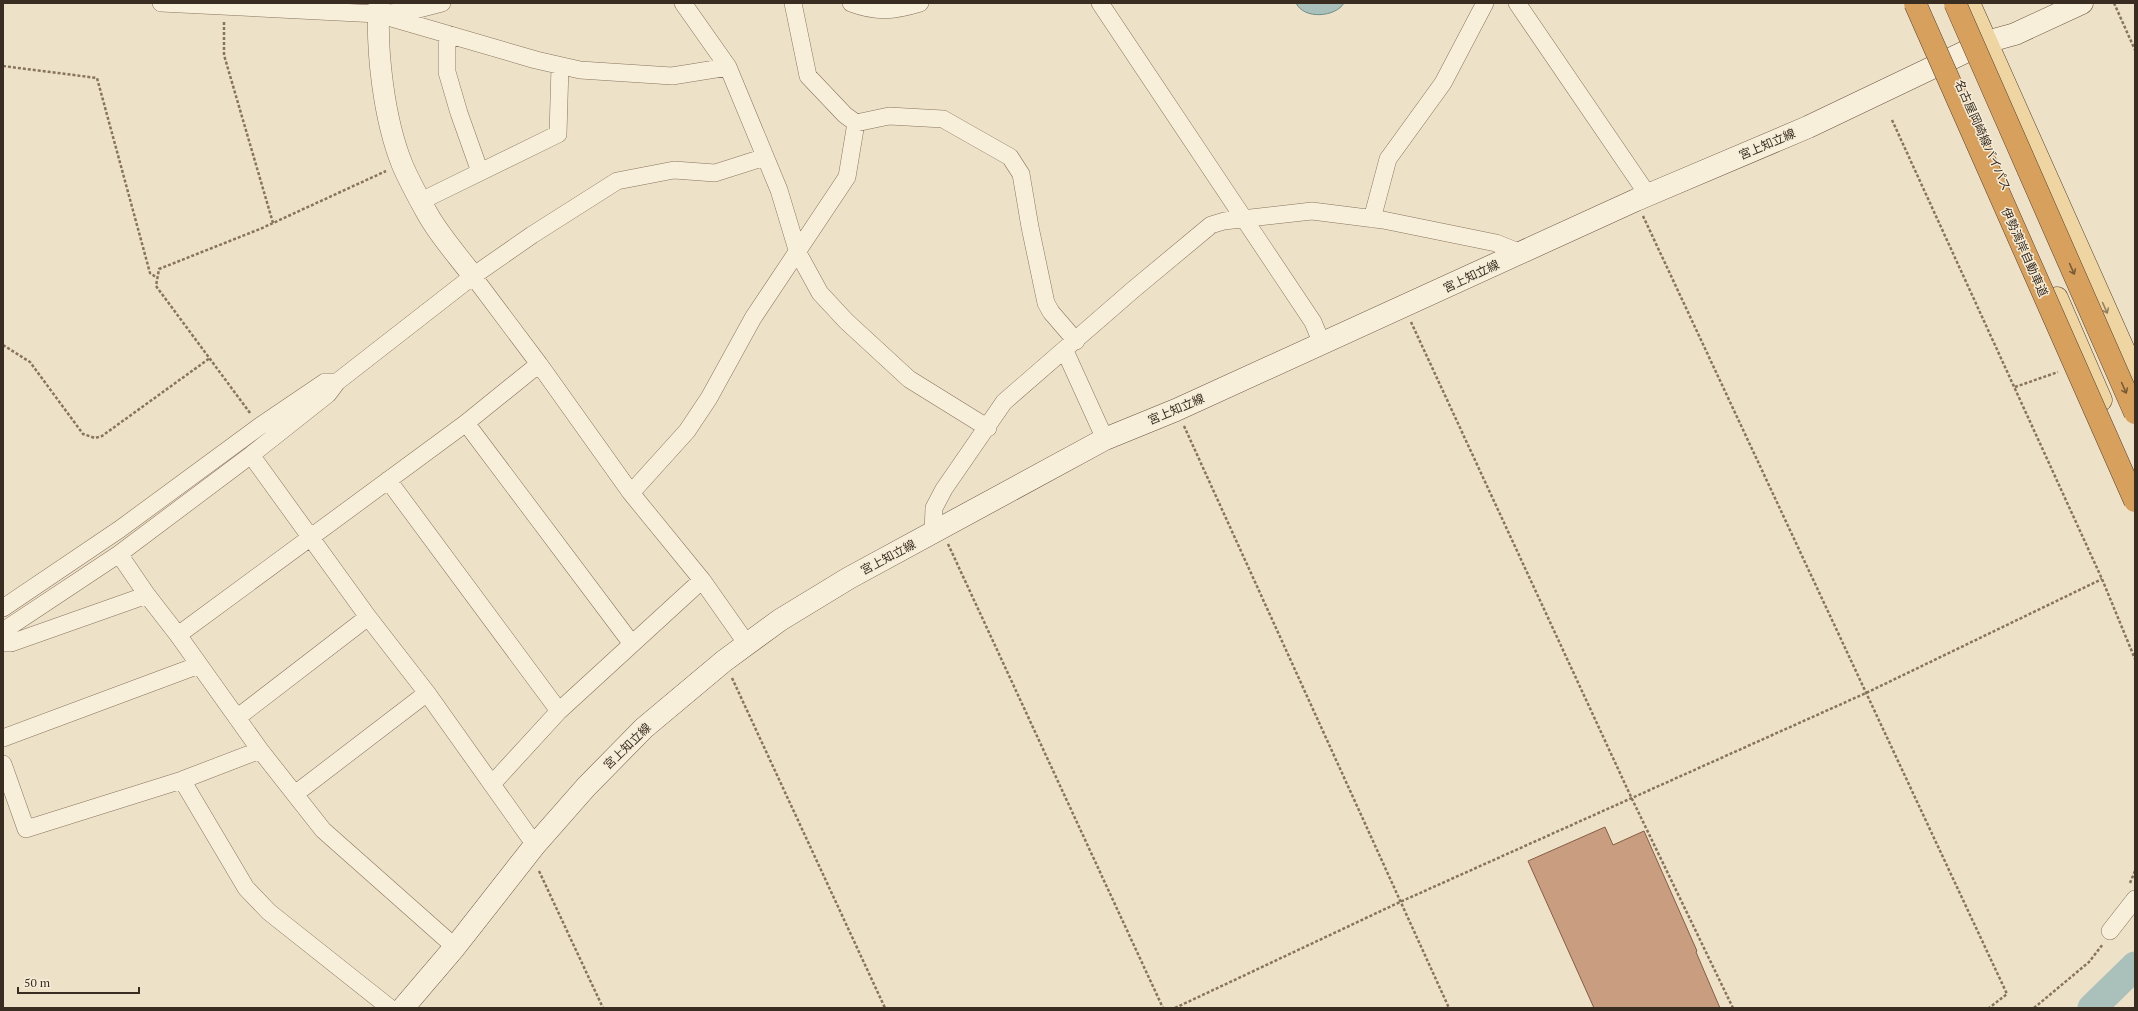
<svg xmlns="http://www.w3.org/2000/svg" width="2138" height="1011" font-family="'PT Serif','Noto Sans JP',serif">
	<style>
		.water { fill: #a9c1ba; stroke: #6f8f87 }
		.lines { fill: none; stroke-linecap: round; stroke-linejoin: round }
		.river { stroke: #a9c1ba; stroke-width: 29 }
		.building { fill: #c99d7f; stroke: #865e44 }
		.minor-casing { stroke: #88745d; stroke-width: 18 }
		.tertiary-casing { stroke: #88745d; stroke-width: 22 }
		.secondary-casing { stroke: #6a5541; stroke-width: 23 }
		.primary-casing { stroke: #564231; stroke-width: 23 }
		.path { stroke: #88745d; stroke-width: 2.5; stroke-dasharray: 3 2; stroke-linecap: butt }
		.minor { stroke: #f8efdb; stroke-width: 17 }
		.tertiary { stroke: #f8efdb; stroke-width: 21 }
		.secondary { stroke: #f8efdb; stroke-width: 22 }
		.primary { stroke: #eed5a2; stroke-width: 22 }
		.motorway-bridge-casing { stroke: #564231; stroke-width: 23; stroke-linecap: butt }
		.motorway-bridge { stroke: #d8a05d; stroke-width: 22 }
		.oneway { stroke: #795a38 }
		.oneway2 { stroke: #948061 }
		.labels { text-anchor: middle; dominant-baseline: central; stroke-width: 3; stroke-linejoin: round; paint-order: stroke }
		.street-label { font-size: 12px; fill: #392c20; stroke: #f5ecd7 }
	</style>
	<rect width="100%" height="100%" fill="#ede1c8"/>
	<path class="water" d="M1296,3h48c-8,14 -40,17 -48,0z"/>
	<g class="lines">
		<path class="river" d="M2092,1008l43,-42"/>
	</g>
	<path class="building" d="M1605,827l8,18 31,-14 53,120 -1,1 24,56h-126l-66,-147z"/>
	<g class="lines">
		<g class="minor-casing">
			<path id="minor" d="M161,3l217,11 33,-3 31,-8
				M683,3l45,64 51,123 19,63 22,40 26,28 63,58 79,49
				M793,3l15,73 37,39 11,8
				M851,3c27,10 42,8 69,0
				M1100,3l213,319 9,22
				M1517,3l131,192
				M378,14l158,46 44,10 92,6 56,-9
				M447,34v38l12,41 21,59
				M421,201l137,-67 2,-68
				M1372,219l16,-60 55,-76 42,-80
				M473,276l59,-41 85,-54 57,-11 41,3 50,-16
				M1065,351l40,88
				M466,423l166,221
				M251,455l117,162 59,76 108,152
				M388,480l171,231
				M631,493l56,-62 22,-33 44,-80 94,-141 9,-54 33,-7 54,3 67,38 11,17 9,53 16,76 5,9 25,29
				M933,533l1,-25 10,-19 60,-87 130,-113 77,-64 13,-4 88,-10 71,9 113,23 25,10
				M119,554l28,41 31,40 82,115 63,80 132,117
				M3,608l117,-79 140,-103 65,-44h12
				M3,631l116,-77 132,-99 77,-61 9,-12 136,-106 66,88 92,129 71,87 45,64
				M178,635l288,-212 73,-59
				M3,643h8l136,-48
				M238,717l130,-100
				M3,738l196,-73
				M3,764l23,65 156,-49 78,-30
				M182,780l64,108 23,24 121,96
				M492,784l67,-73 143,-131
				M295,794l132,-101
				M2110,931l25,-32"/>
		</g>
		<g class="tertiary-casing">
			<path id="tertiary" d="M379,3c-3,48 5,116 23,161 7,17 16,33 25,49 12,22 31,43 46,63"/>
		</g>
		<g class="secondary-casing">
			<path id="secondary" d="M403,1008l52,-61 80,-102 51,-58 58,-59 80,-67 56,-41 69,-42 256,-139 71,-29 460,-210 172,-73 178,-85 29,-8 67,-31"/>
		</g>
		<g class="primary-casing">
			<path id="primary" d="M1969,3l166,372
				M2057,298l44,102"/>
		</g>
		<path class="path" d="M2114,3l21,47
			M224,22v33l49,168
			M3,66l94,12 53,195 7,5
			M1892,120l210,459 33,80
			M1643,216l364,778 -18,14
			M1411,322l221,477 101,209
			M3,345l27,17 53,72 12,4 7,-2 108,-78
			M2015,387l43,-15
			M250,413l-94,-127 3,-17 101,-40 126,-58
			M1184,426l265,582
			M948,544l215,464
			M732,678l153,330
			M539,871l64,137
			M2130,883l5,-12
			M1175,1008l225,-106 466,-209 236,-114
			M2034,1008l55,-46 14,-18"/>
		<use href="#minor" class="minor"/>
		<use href="#tertiary" class="tertiary"/>
		<use href="#secondary" class="secondary"/>
		<use href="#primary" class="primary"/>
		<g class="motorway-bridge-casing">
			<path id="motorway-bridge" d="M1915,3l220,498
				M1955,3l180,410"/>
		</g>
		<use href="#motorway-bridge" class="motorway-bridge"/>
	</g>
	<defs><path id="oneway-shaft" d="M-6 0H5M1.5-3L5.5 0L1.5 3" fill="none" stroke-width="1.6" stroke-linecap="round" stroke-linejoin="round"/></defs>
	<g class="oneway">
		<use href="#oneway-shaft" transform="translate(2072 269) rotate(66)"/>
		<use href="#oneway-shaft" transform="translate(2124 388) rotate(66)"/>
	</g>
	<use class="oneway2" href="#oneway-shaft" transform="translate(2105 308) rotate(66)"/>
	<g class="labels">
		<g class="street-label">
			<text transform="translate(1983 135) rotate(66)">名古屋岡崎線バイパス</text>
			<text transform="translate(1767 144) rotate(-23)">宮上知立線</text>
			<text transform="translate(2025 252) rotate(66)">伊勢湾岸自動車道</text>
			<text transform="translate(1471 276) rotate(-25)">宮上知立線</text>
			<text transform="translate(1176 409) rotate(-23)">宮上知立線</text>
			<text transform="translate(888 557) rotate(-28)">宮上知立線</text>
			<text transform="translate(627 746) rotate(-44)">宮上知立線</text>
		</g>
	</g>
	<rect width="2138" height="1011" fill="none" stroke="#392c20" stroke-width="8"/>
	<path d="M18 987v6h121v-6" fill="none" stroke="#392c20" stroke-width="2"/>
	<text x="24" y="987" font-size="12" fill="#392c20" stroke="#f5ecd7" stroke-width="3" paint-order="stroke">50 m</text>
</svg>
